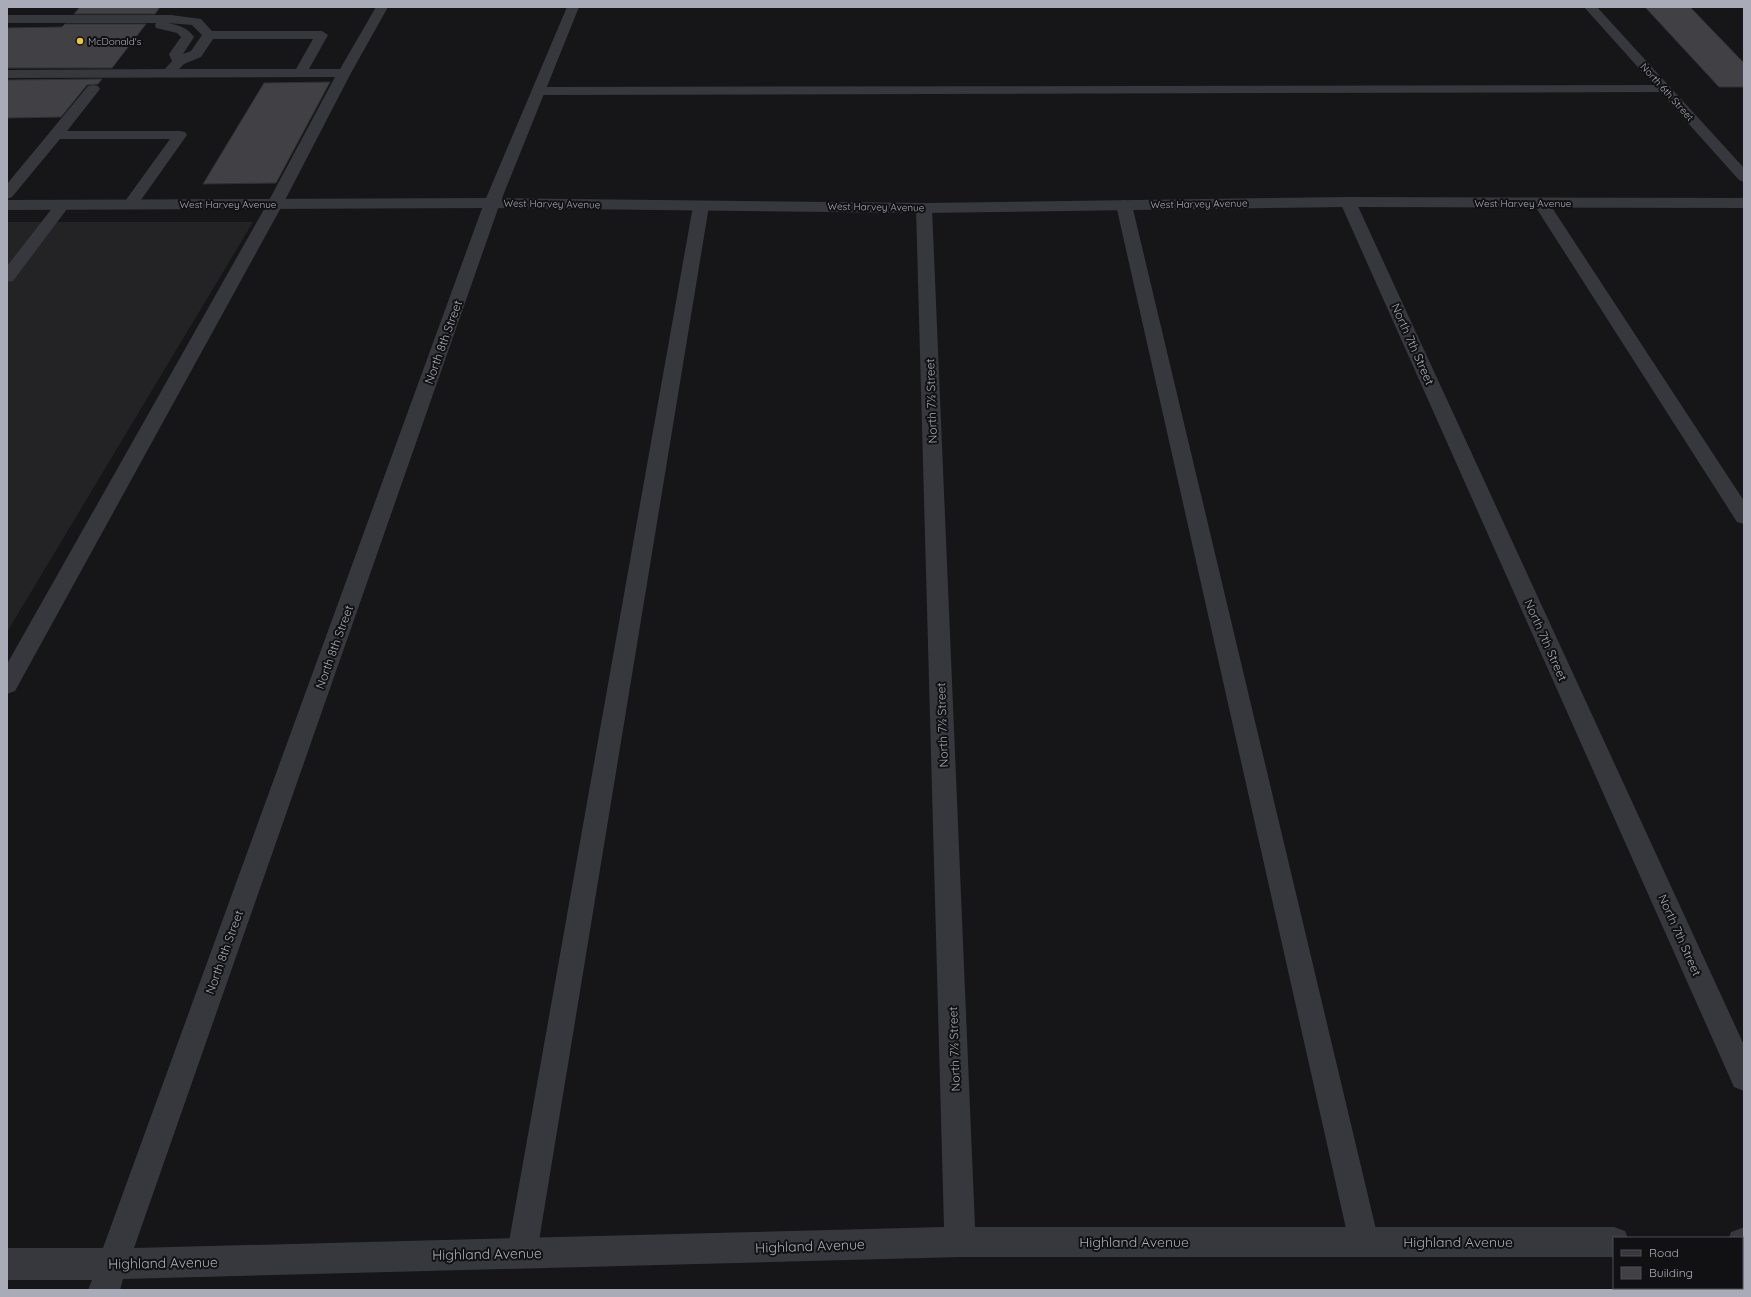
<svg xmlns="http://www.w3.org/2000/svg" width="1751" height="1297" font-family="Quicksand,sans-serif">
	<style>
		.built { fill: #232225 }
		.building { fill: #414045; stroke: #313034 }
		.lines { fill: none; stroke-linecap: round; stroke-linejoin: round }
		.service { fill: #37383d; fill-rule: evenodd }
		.minor { fill: #37383d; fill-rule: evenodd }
		.tertiary { fill: #37383d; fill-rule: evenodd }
		.poi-dot { fill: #ecc63b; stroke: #111113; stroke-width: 1.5 }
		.labels { text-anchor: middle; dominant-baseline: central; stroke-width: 4; stroke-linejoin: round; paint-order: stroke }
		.far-poi-label { font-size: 10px; fill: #a9abb8; stroke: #111113; text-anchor: start }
		.far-street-label { font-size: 10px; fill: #a9abb8; stroke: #111113 }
		.street-label { font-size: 12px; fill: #a9abb8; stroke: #111113 }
		.near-street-label { font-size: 14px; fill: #a9abb8; stroke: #111113 }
	</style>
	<rect width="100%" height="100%" fill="#161618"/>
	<path class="built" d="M7,222h246l-246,410z"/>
	<path class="building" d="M80,7h80l-5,7h-81z
		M1645,7h45l54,56v24h-25z
		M65,24h81l-34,44h-105v-40l55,-1z
		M102,79l-4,5 -11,1 -26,32 -54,1v-38z
		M330,82l-54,101 -73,1 61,-101z"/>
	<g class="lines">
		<path class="service" d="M376,7h12l-37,66 -68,131 -268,487 -8,3v-30l260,-460 68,-127 -328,1v-8l158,-1 7,-8 -3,-7 12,-17 -4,-4 -21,-5 -1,-3 1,-2h-149v-8h164l30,4 11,12h110l6,4 -19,34h31zM168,23l24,2 10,10 -11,16 -8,3 11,-17c-7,-10 -14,-11 -26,-14zM213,39h100l-17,30h-117l5,-5 17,-7z
			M93,85l5,1 2,3 -33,42h113l5,1 2,3 -51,72h-10l-3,-3 47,-65h-110l-48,58 -5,2v-15l81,-98z
			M1663,85l5,1 2,3 -2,3 -1129,3 -5,-1 -2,-3 2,-3 5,-1z
			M1541,198l5,2 3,3 195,298v23l-7,-2 -204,-319 3,-3z
			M62,200l5,2 3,3 -57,76 -6,1v-16l50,-64z
			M1124,200l5,2 3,3 247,1037 -4,11 -11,4 -11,-4 -4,-11 -233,-1037 3,-3z
			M701,201l5,2 3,3 -172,1047 -4,11 -11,4 -11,-4 -4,-11 186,-1047 3,-3z"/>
		<path class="minor" d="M567,7h12l-79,196 -366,1045 810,-21 -28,-1019 3,-3h10l3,3 43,1019h639l11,4 3,7h-14v19h-654l-837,22 -3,11h-32l4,-10h-85v-32h96l381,-1045z
			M1348,197l5,2 3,3 388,843v46l-10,-4 -394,-885 3,-3z
			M1742,1228h2v30h-2v-20h-13l2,-6z"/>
		<path class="tertiary" d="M1584,7h13l147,161v14l-5,-2z
			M1348,197l396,1v10l-396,-1 -424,6 -432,-5 -485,2v-10l485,-2 432,5z"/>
	</g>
	<circle class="poi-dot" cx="80" cy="41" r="4"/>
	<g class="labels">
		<g class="far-poi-label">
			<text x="88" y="41">McDonald's</text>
		</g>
		<g class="far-street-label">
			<text transform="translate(1667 92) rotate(48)">North 6th Street</text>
			<text x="1523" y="203">West Harvey Avenue</text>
			<text x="228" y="204">West Harvey Avenue</text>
			<text transform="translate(552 204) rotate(1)">West Harvey Avenue</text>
			<text transform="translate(1199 204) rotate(-1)">West Harvey Avenue</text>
			<text transform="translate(876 207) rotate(1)">West Harvey Avenue</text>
		</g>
		<g class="street-label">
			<text transform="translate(443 342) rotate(-70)">North 8th Street</text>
			<text transform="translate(1413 344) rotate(66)">North 7th Street</text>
			<text transform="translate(931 401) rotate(-92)">North 7½ Street</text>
			<text transform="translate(1546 640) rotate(66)">North 7th Street</text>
			<text transform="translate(334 647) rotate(-70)">North 8th Street</text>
			<text transform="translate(942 725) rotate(-92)">North 7½ Street</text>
			<text transform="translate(1680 935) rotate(66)">North 7th Street</text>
			<text transform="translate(224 952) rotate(-70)">North 8th Street</text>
			<text transform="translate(954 1049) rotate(-92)">North 7½ Street</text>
		</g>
		<g class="near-street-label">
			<text x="1134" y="1242">Highland Avenue</text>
			<text x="1458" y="1242">Highland Avenue</text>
			<text transform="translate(810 1246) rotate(-2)">Highland Avenue</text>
			<text transform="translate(487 1254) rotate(-1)">Highland Avenue</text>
			<text transform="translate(163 1263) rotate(-1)">Highland Avenue</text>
		</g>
	</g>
	<rect width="1751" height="1297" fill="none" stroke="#a9abb8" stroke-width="16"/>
	<rect x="1613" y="1237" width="130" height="52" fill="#111113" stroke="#4e4f55"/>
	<rect x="1621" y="1250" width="20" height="6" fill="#37383d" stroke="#4e4f55"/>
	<text x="1649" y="1257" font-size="12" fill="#a9abb8">Road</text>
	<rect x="1621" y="1267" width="20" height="12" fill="#414045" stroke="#4e4f55"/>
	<text x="1649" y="1277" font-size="12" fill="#a9abb8">Building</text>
</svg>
